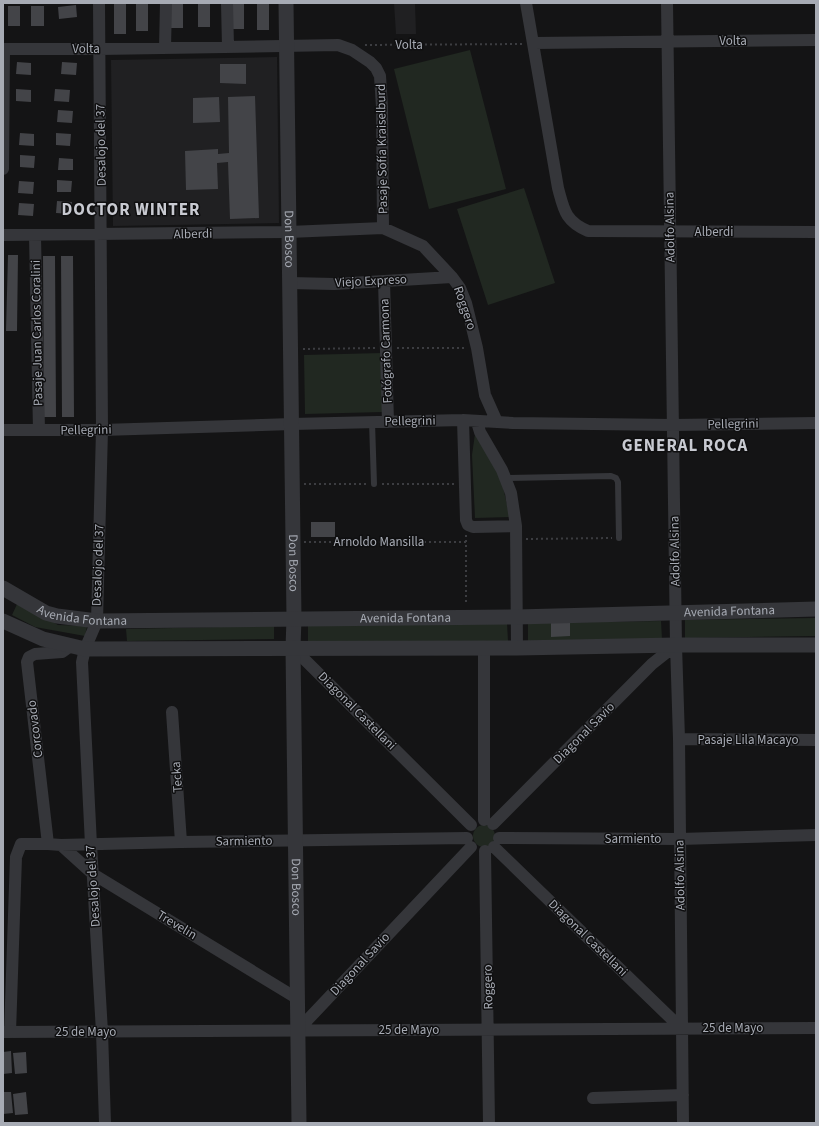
<svg xmlns="http://www.w3.org/2000/svg" width="819" height="1126" font-family="'Source Sans 3',sans-serif">
	<style>
		.built { fill: #202022 }
		.green { fill: #212821 }
		.building { fill: #434448 }
		.lines { fill: none; stroke-linecap: round; stroke-linejoin: round }
		.path { stroke: #3c3d41; stroke-width: 2; stroke-dasharray: 2 3; stroke-linecap: butt }
		.service { stroke: #35363a; stroke-width: 6 }
		.minor { stroke: #35363a; stroke-width: 12 }
		.tertiary { stroke: #35363a; stroke-width: 15 }
		.labels { text-anchor: middle; dominant-baseline: central; stroke-width: 3; stroke-linejoin: round; paint-order: stroke }
		.street-label { font-size: 13px; fill: #a7abb4; stroke: #0f0f10 }
		.district-label { font-size: 17px; font-weight: bold; letter-spacing: 1px; fill: #c8cad1; stroke: #0f0f10 }
	</style>
	<rect width="100%" height="100%" fill="#141415"/>
	<path class="built" d="M394,3h21l1,31h-20z
		M277,57l2,166 -166,3 -2,-166z"/>
	<path class="green" d="M470,50l36,139 -77,20 -35,-140z
		M524,188l31,95 -67,22 -31,-96z
		M382,353l1,59 -78,2 -1,-59z
		M475,434l26,45 9,38 -35,1 -3,-63z
		M18,602l40,23 29,1 -2,10 -50,-9 -23,-12z
		M816,618v18l-131,2v-18z
		M661,621l1,18 -134,2v-18z
		M507,623l1,18 -200,2v-18z
		M274,626v13l-147,2 -1,-12z
		M473 836a11 11 0 1 1 22 0a11 11 0 1 1-22 0Z"/>
	<path class="building" d="M114,3h12v31h-12z
		M136,3h12v28h-12z
		M171,3h12v25h-12z
		M198,3h12v24h-12z
		M232,3h12v26h-12z
		M257,3h12v27h-12z
		M76,5l1,12 -18,2 -1,-12z
		M8,6h12v20h-12z
		M31,6h13v20h-13z
		M17,62l14,1v12l-15,-1z
		M62,62l15,1 -1,12 -15,-1z
		M220,64h26v20l-26,-1z
		M16,89l15,1v12l-15,-1z
		M55,89l15,1 -1,12 -15,-1z
		M255,96l4,122 -29,1 -2,-57 -11,1 1,26 -32,1 -1,-39 33,-2v5l11,-1 -1,-56z
		M219,97l1,25 -27,1v-25z
		M58,110l15,1 -1,12 -15,-1z
		M20,133l14,1v12l-15,-1z
		M56,133l15,1 -1,12 -14,-1z
		M20,155l15,1 -1,12 -14,-1z
		M59,158l14,1v11h-15z
		M57,180l15,1 -1,11h-14z
		M19,181l15,1 -1,12 -15,-1z
		M57,201l15,1 -1,12 -15,-1z
		M19,203l15,1 -1,12 -15,-1z
		M8,255h10l-1,76h-11z
		M43,256h12l1,161h-12z
		M61,256h12l1,161h-12z
		M311,522h24v15h-24z
		M551,623h19v13l-19,1z
		M11,1051l1,22 -9,1v-22z
		M26,1052l1,21 -12,1 -2,-21z
		M3,1092h8l2,21 -10,1z
		M26,1092l2,22 -13,1 -2,-21z"/>
	<g class="lines">
		<path class="path" d="M365,45l158,-1
			M397,348h69
			M303,349l73,-1
			M304,484h63
			M382,484h73
			M466,535v69
			M526,539l86,-1
			M304,542h162"/>
		<path class="service" d="M372,422l2,62
			M506,478l105,-2 5,2 2,4 1,56"/>
		<path class="minor" d="M99,3l3,427 -5,191 -12,28 -3,13 9,183 11,187 3,91
			M227,3l1,44
			M526,3l32,185c6,22 7,33 30,43l228,1
			M667,3l9,642 3,94 4,384
			M534,43l282,-3
			M165,48l1,-45
			M3,49h97l238,-4 14,5 18,12 6,6 4,8 2,31 1,121
			M3,169l1,-120
			M3,235l286,-3 94,-4 40,18 29,31 8,11 6,15 11,45 8,47 12,27
			M35,236l4,194
			M384,281l4,141
			M290,283l44,1 118,-7
			M463,420l3,100 2,5 5,2 43,-1
			M477,422l3,10 22,38 9,23 5,33 1,122
			M3,430h99l190,-6 171,-4 50,3 160,2 143,-2
			M293,648l178,177
			M172,712l9,130
			M679,739l137,1
			M484,820v-173
			M493,824l159,-160 24,-19
			M499,838l181,1 136,-4
			M48,844l-21,-182 2,-5 6,-3 27,-2 7,-5
			M61,845l32,29 205,125
			M494,847l188,182
			M485,851l4,272
			M298,1030l173,-183
			M3,1032l813,-4
			M10,1032l6,-175 5,-13h27l13,1 120,-3 286,-4
			M593,1098l90,-3"/>
		<g class="tertiary">
			<path id="s1" d="M286,3l8,615 -1,30 6,475"/>
			<path id="s2" d="M3,588l43,25 11,3 40,5 420,-4 299,-8"/>
			<path d="M3,621l40,18 42,10 432,-1 159,-3h140"/>
		</g>
	</g>
	<g class="labels">
		<g class="street-label">
			<text x="733" y="41">Volta</text>
			<text x="409" y="45">Volta</text>
			<text x="86" y="49">Volta</text>
			<text transform="translate(101 145) rotate(-91)">Desalojo del 37</text>
			<text transform="translate(382 149) rotate(-91)">Pasaje Sofía Kraiselburd</text>
			<text transform="translate(670 227) rotate(-91)">Adolfo Alsina</text>
			<text x="714" y="232">Alberdi</text>
			<text transform="translate(193 234) rotate(-1)">Alberdi</text>
			<text stroke="none"><textPath href="#s1" startOffset="236">Don Bosco</textPath></text>
			<text transform="translate(371 281) rotate(-3)">Viejo Expreso</text>
			<text transform="translate(465 308) rotate(71)">Roggero</text>
			<text transform="translate(37 333) rotate(-91)">Pasaje Juan Carlos Coralini</text>
			<text transform="translate(386 351) rotate(-92)">Fotógrafo Carmona</text>
			<text transform="translate(410 421) rotate(-1)">Pellegrini</text>
			<text transform="translate(733 424) rotate(-1)">Pellegrini</text>
			<text transform="translate(86 430) rotate(-1)">Pellegrini</text>
			<text x="379" y="542">Arnoldo Mansilla</text>
			<text transform="translate(675 551) rotate(-91)">Adolfo Alsina</text>
			<text stroke="none"><textPath href="#s1" startOffset="560">Don Bosco</textPath></text>
			<text transform="translate(98 565) rotate(-88)">Desalojo del 37</text>
			<text stroke="none"><textPath href="#s2" startOffset="734">Avenida Fontana</textPath></text>
			<text stroke="none"><textPath href="#s2" startOffset="86">Avenida Fontana</textPath></text>
			<text stroke="none"><textPath href="#s2" startOffset="410">Avenida Fontana</textPath></text>
			<text transform="translate(357 711) rotate(45)">Diagonal Castellani</text>
			<text transform="translate(35 729) rotate(-97)">Corcovado</text>
			<text transform="translate(584 733) rotate(-45)">Diagonal Savio</text>
			<text x="748" y="740">Pasaje Lila Macayo</text>
			<text transform="translate(177 777) rotate(-94)">Tecka</text>
			<text x="633" y="839">Sarmiento</text>
			<text transform="translate(244 841) rotate(-1)">Sarmiento</text>
			<text transform="translate(680 875) rotate(-91)">Adolfo Alsina</text>
			<text transform="translate(93 886) rotate(-94)">Desalojo del 37</text>
			<text stroke="none"><textPath href="#s1" startOffset="884">Don Bosco</textPath></text>
			<text transform="translate(177 925) rotate(31)">Trevelin</text>
			<text transform="translate(588 938) rotate(44)">Diagonal Castellani</text>
			<text transform="translate(360 964) rotate(-47)">Diagonal Savio</text>
			<text transform="translate(488 987) rotate(-91)">Roggero</text>
			<text x="733" y="1028">25 de Mayo</text>
			<text x="409" y="1030">25 de Mayo</text>
			<text x="86" y="1032">25 de Mayo</text>
		</g>
		<g class="district-label">
			<text x="131" y="210">DOCTOR WINTER</text>
			<text x="685" y="446">GENERAL ROCA</text>
		</g>
	</g>
	<rect width="819" height="1126" fill="none" stroke="#a7abb4" stroke-width="8"/>
</svg>
